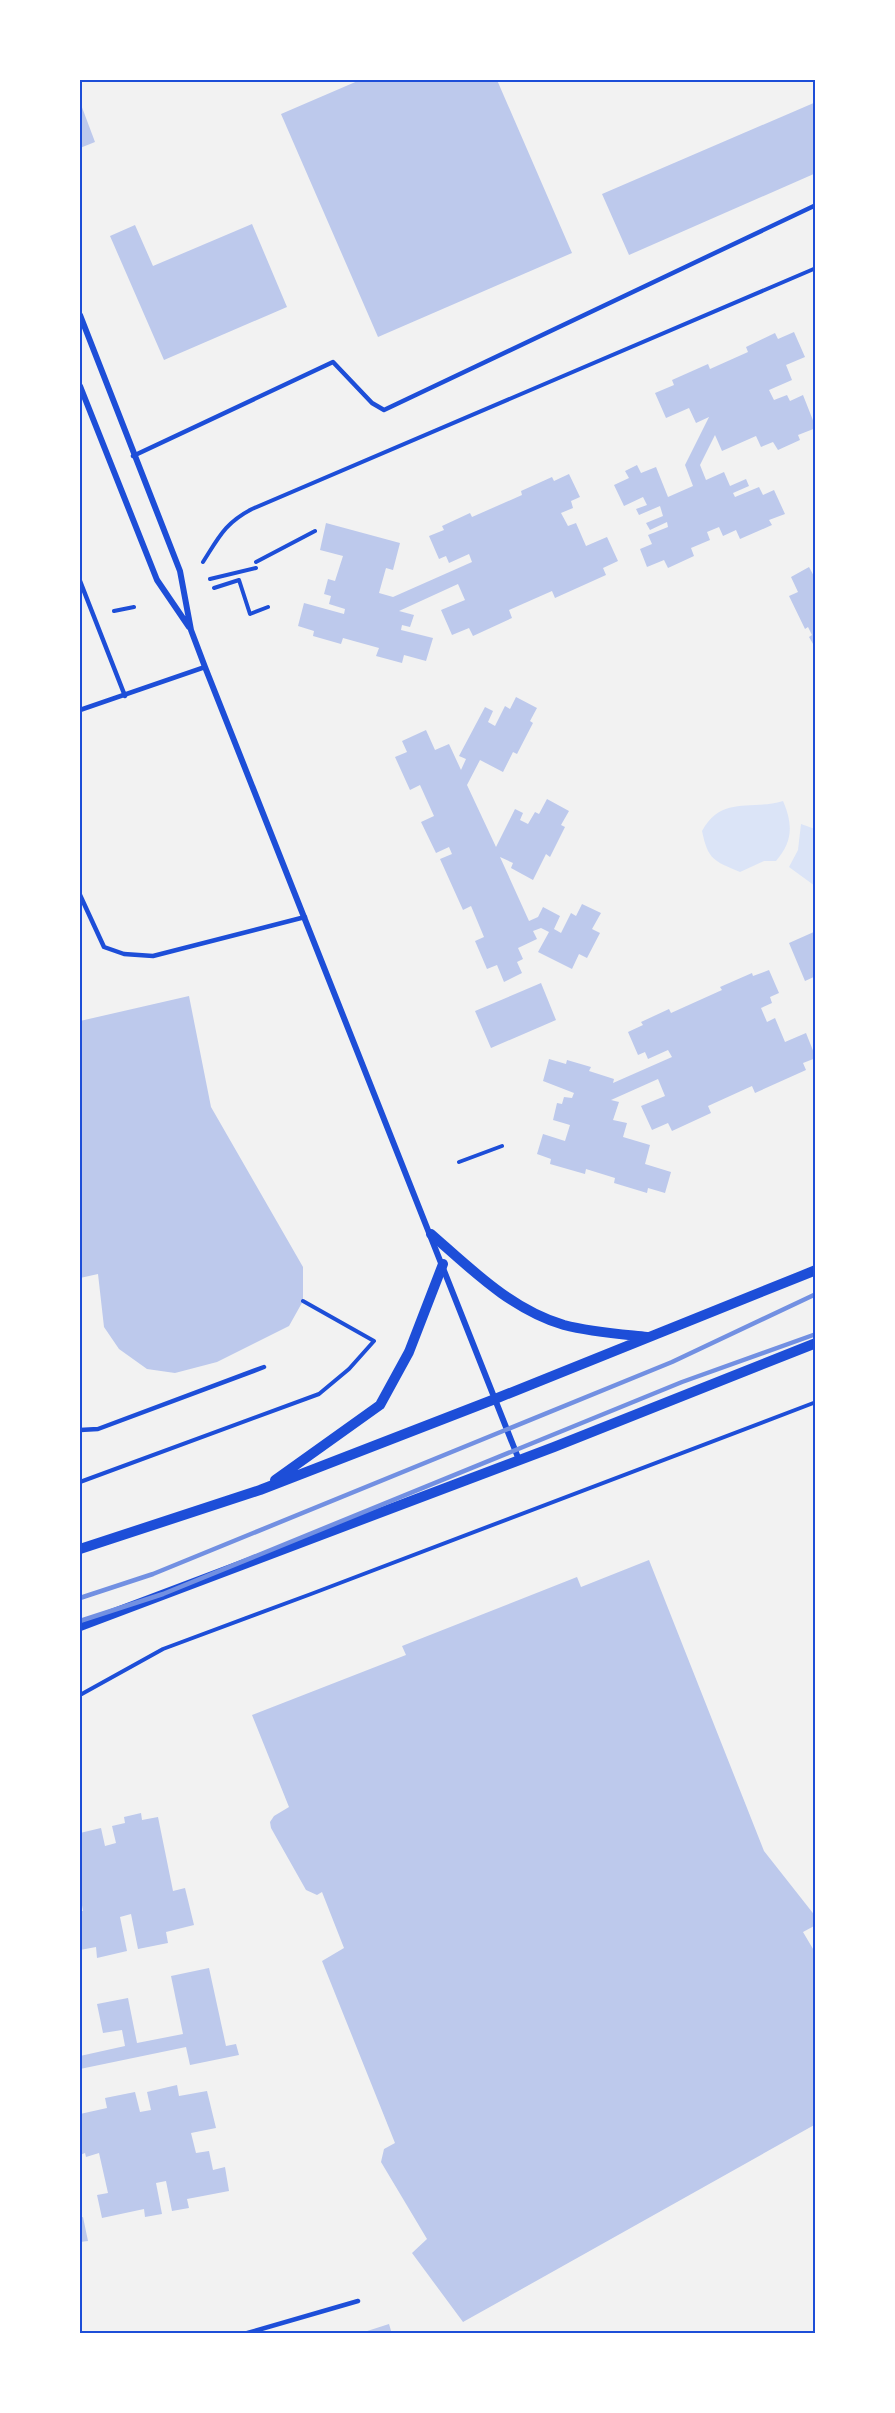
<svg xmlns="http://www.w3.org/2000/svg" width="895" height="2413" font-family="Manrope,sans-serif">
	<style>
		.green { fill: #dbe4f7 }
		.building { fill: #bdc9ec }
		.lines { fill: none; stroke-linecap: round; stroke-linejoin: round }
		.path { stroke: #1d4ed8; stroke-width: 4 }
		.service { stroke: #1d4ed8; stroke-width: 4.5 }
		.minor { stroke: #1d4ed8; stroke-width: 6 }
		.tertiary { stroke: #1d4ed8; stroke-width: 10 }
		.rail { stroke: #7290e2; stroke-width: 4.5 }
		.neatline { fill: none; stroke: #1d4ed8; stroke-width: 2 }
	</style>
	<rect width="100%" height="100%" fill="#f2f2f2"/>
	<path class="green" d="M783,801c10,23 10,41 -7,60h-12l-24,11c-26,-11 -32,-12 -38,-41 20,-36 47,-20 81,-30z
		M801,824l14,5v57l-26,-19 9,-17z"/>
	<path class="building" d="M360,80h137l75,173 -194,84 -97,-223z
		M80,102l15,40 -15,6z
		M816,102v71l-187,82 -27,-61z
		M252,224l35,83 -123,53 -54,-124 25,-11 18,41z
		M794,332l11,25 -19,8 6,15 -23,10 5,10 13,-5 3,6 13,-6 13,33 -18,7 2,5 -22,10 -5,-8 -12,5 -5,-11 -34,15 -7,-16 -15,30 6,15 18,-8 6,14 16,-7 3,7 -16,7 2,4 24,-10 4,8 11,-5 11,24 -16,6 3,5 -32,14 -4,-9 -13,6 -4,-9 -12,5 3,8 -19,8 3,8 -26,12 -4,-8 -17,7 -7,-18 12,-5 -4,-9 20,-8 -1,-5 -17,8 -4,-7 17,-7 -3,-10 -21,9 -3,-6 11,-4 -4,-8 -19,9 -10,-21 15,-7 -4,-7 12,-6 4,8 15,-6 12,30 25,-11 -8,-21 24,-48 -13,6 -7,-15 -23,10 -11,-25 19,-8 -2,-5 36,-16 2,5 38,-17 -2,-5 29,-14 3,6z
		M569,474l11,23 -9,4 2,7 -12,5 7,13 8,-3 10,23 21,-9 11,24 -15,7 3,7 -51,23 -3,-7 -43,19 3,8 -39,18 -4,-8 -17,7 -11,-25 24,-10 -7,-16 -59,27 15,4 -4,12 -8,-2 -1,5 32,8 -7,23 -22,-6 -2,8 -26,-7 3,-8 -36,-10 -2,6 -28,-8 1,-5 -16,-5 6,-23 40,11 1,-5 -16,-5 2,-8 -7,-2 4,-15 7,2 8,-25 -23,-6 6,-27 74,20 -7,27 -7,-2 -7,25 14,4 79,-35 -3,-8 -20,9 -3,-7 -7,3 -10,-23 15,-6 -2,-4 28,-13 2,4 50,-22 -1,-4 31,-14 2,4z
		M809,567l7,13v69l-7,-12 3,-2 -4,-8 -3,2 -16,-33 9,-4 -7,-15z
		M516,697l21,11 -7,13 3,2 -16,31 -4,-2 -10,20 -23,-12 -13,25 29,62 19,-38 8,4 -3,7 8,4 7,-12 4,2 8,-15 22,12 -8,14 4,2 -15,30 -4,-3 -13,26 -22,-12 2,-5 -13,-6 29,64 9,-4 5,-10 17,9 -6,13 7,4 10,-20 5,3 6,-12 19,9 -9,16 8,4 -13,25 -8,-4 -7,15 -34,-17 11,-20 -8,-4 -8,3 4,8 -19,9 5,11 -6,3 5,11 -18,9 -7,-17 -10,4 -12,-28 9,-4 -13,-31 -8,4 -23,-51 12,-5 -3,-7 -13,6 -15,-31 13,-6 -14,-31 -10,5 -15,-33 12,-5 -5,-11 24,-11 9,20 14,-6 12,26 5,-11 -7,-3 26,-49 8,4 -5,11 7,4 10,-20 5,3z
		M816,931v45l-11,5 -16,-38z
		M769,970l10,23 -9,4 2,6 -11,5 6,14 8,-4 10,24 21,-9 10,25 -13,5 3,7 -51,23 -3,-7 -44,20 3,7 -39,18 -4,-8 -16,7 -11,-24 24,-10 -7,-17 -47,21 8,2 -6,18 14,3 -4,14 27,8 -5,19 26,8 -6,21 -17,-5 -1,5 -33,-10 1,-5 -29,-9 -1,5 -35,-10 1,-5 -14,-5 6,-20 22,7 5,-16 -17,-5 4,-17 5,1 2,-7 8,1 2,-5 -31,-12 6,-22 17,5 1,-4 24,7 -2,4 25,8 -1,4 59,-26 -4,-7 -20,9 -3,-7 -7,3 -10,-23 15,-7 -2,-3 28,-13 2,4 51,-23 -2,-3 32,-14 1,3z
		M541,983l15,37 -65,28 -16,-37z
		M189,996l22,111 92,160v34l-14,25 -72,36 -42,11 -28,-4 -28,-20 -15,-22 -6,-53 -18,4v-257z
		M649,1560l115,291 52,66v8l-13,7 13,22v170l-353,198 -51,-69 15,-14 -46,-77 3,-13 11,-6 -73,-182 22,-13 -22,-56 -5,3 -11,-5 -35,-62 -1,-6 4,-6 15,-9 -37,-92 154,-60 -4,-9 175,-69 4,10z
		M141,1813l1,7 16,-3 15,74 12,-3 9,37 -28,7 2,11 -30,6 -7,-35 -11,3 7,34 -30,7 -1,-11 -16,3v-39h3l-3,-17v-61l21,-5 4,18 11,-3 -4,-17 13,-3 -1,-6z
		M209,1968l17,78 10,-2 3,11 -49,10 -4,-18 -106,22v-13l45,-10 -3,-16 -19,3 -6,-29 31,-6 9,45 46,-9 -12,-58z
		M177,2085l2,11 28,-5 9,37 -25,5 5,20 13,-2 4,19 12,-3 4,24 -42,8 2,9 -17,3 -6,-30 -10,2 6,31 -17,3 -1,-8 -42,9 -5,-23 11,-2 -9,-40 -13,4 -1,-4 -5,2v-41l27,-6 -2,-10 30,-6 5,20 11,-2 -4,-18z
		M83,2217l5,24 -8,1v-24z
		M389,2324l3,10h-31v-1z"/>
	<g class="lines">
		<path class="path" d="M203,562c16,-25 22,-39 49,-53l564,-241
			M256,562l59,-31
			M210,579l46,-11
			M214,588l25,-8 11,34 18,-7
			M114,611l20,-4
			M459,1162l43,-16
			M80,1482l239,-88 30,-25 25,-28 -71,-40
			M80,1695l83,-46 148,-55 505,-192"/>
		<path class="service" d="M133,456l200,-94 39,41 12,7 432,-205
			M80,581l45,115
			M80,710l125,-43
			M80,895l24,52 20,7 29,2 152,-39
			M80,1430l18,-1 166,-62
			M244,2334l114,-33"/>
		<path class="minor" d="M80,315l100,256 11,59 14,37 314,793
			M80,386l77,194 32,47"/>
		<path class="tertiary" d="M431,1234c40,35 81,76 133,91 27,7 55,9 83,12
			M275,1480l105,-75 29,-53 34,-88
			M80,1549l180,-59 235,-91 321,-129
			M80,1626l474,-179 262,-104"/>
		<path class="rail" d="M80,1598l73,-24 519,-212 144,-68
			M80,1621l83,-27 519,-212 134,-48"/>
	</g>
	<rect width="895" height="2413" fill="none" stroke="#ffffff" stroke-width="162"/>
	<rect x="81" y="81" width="733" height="2251" class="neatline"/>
</svg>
